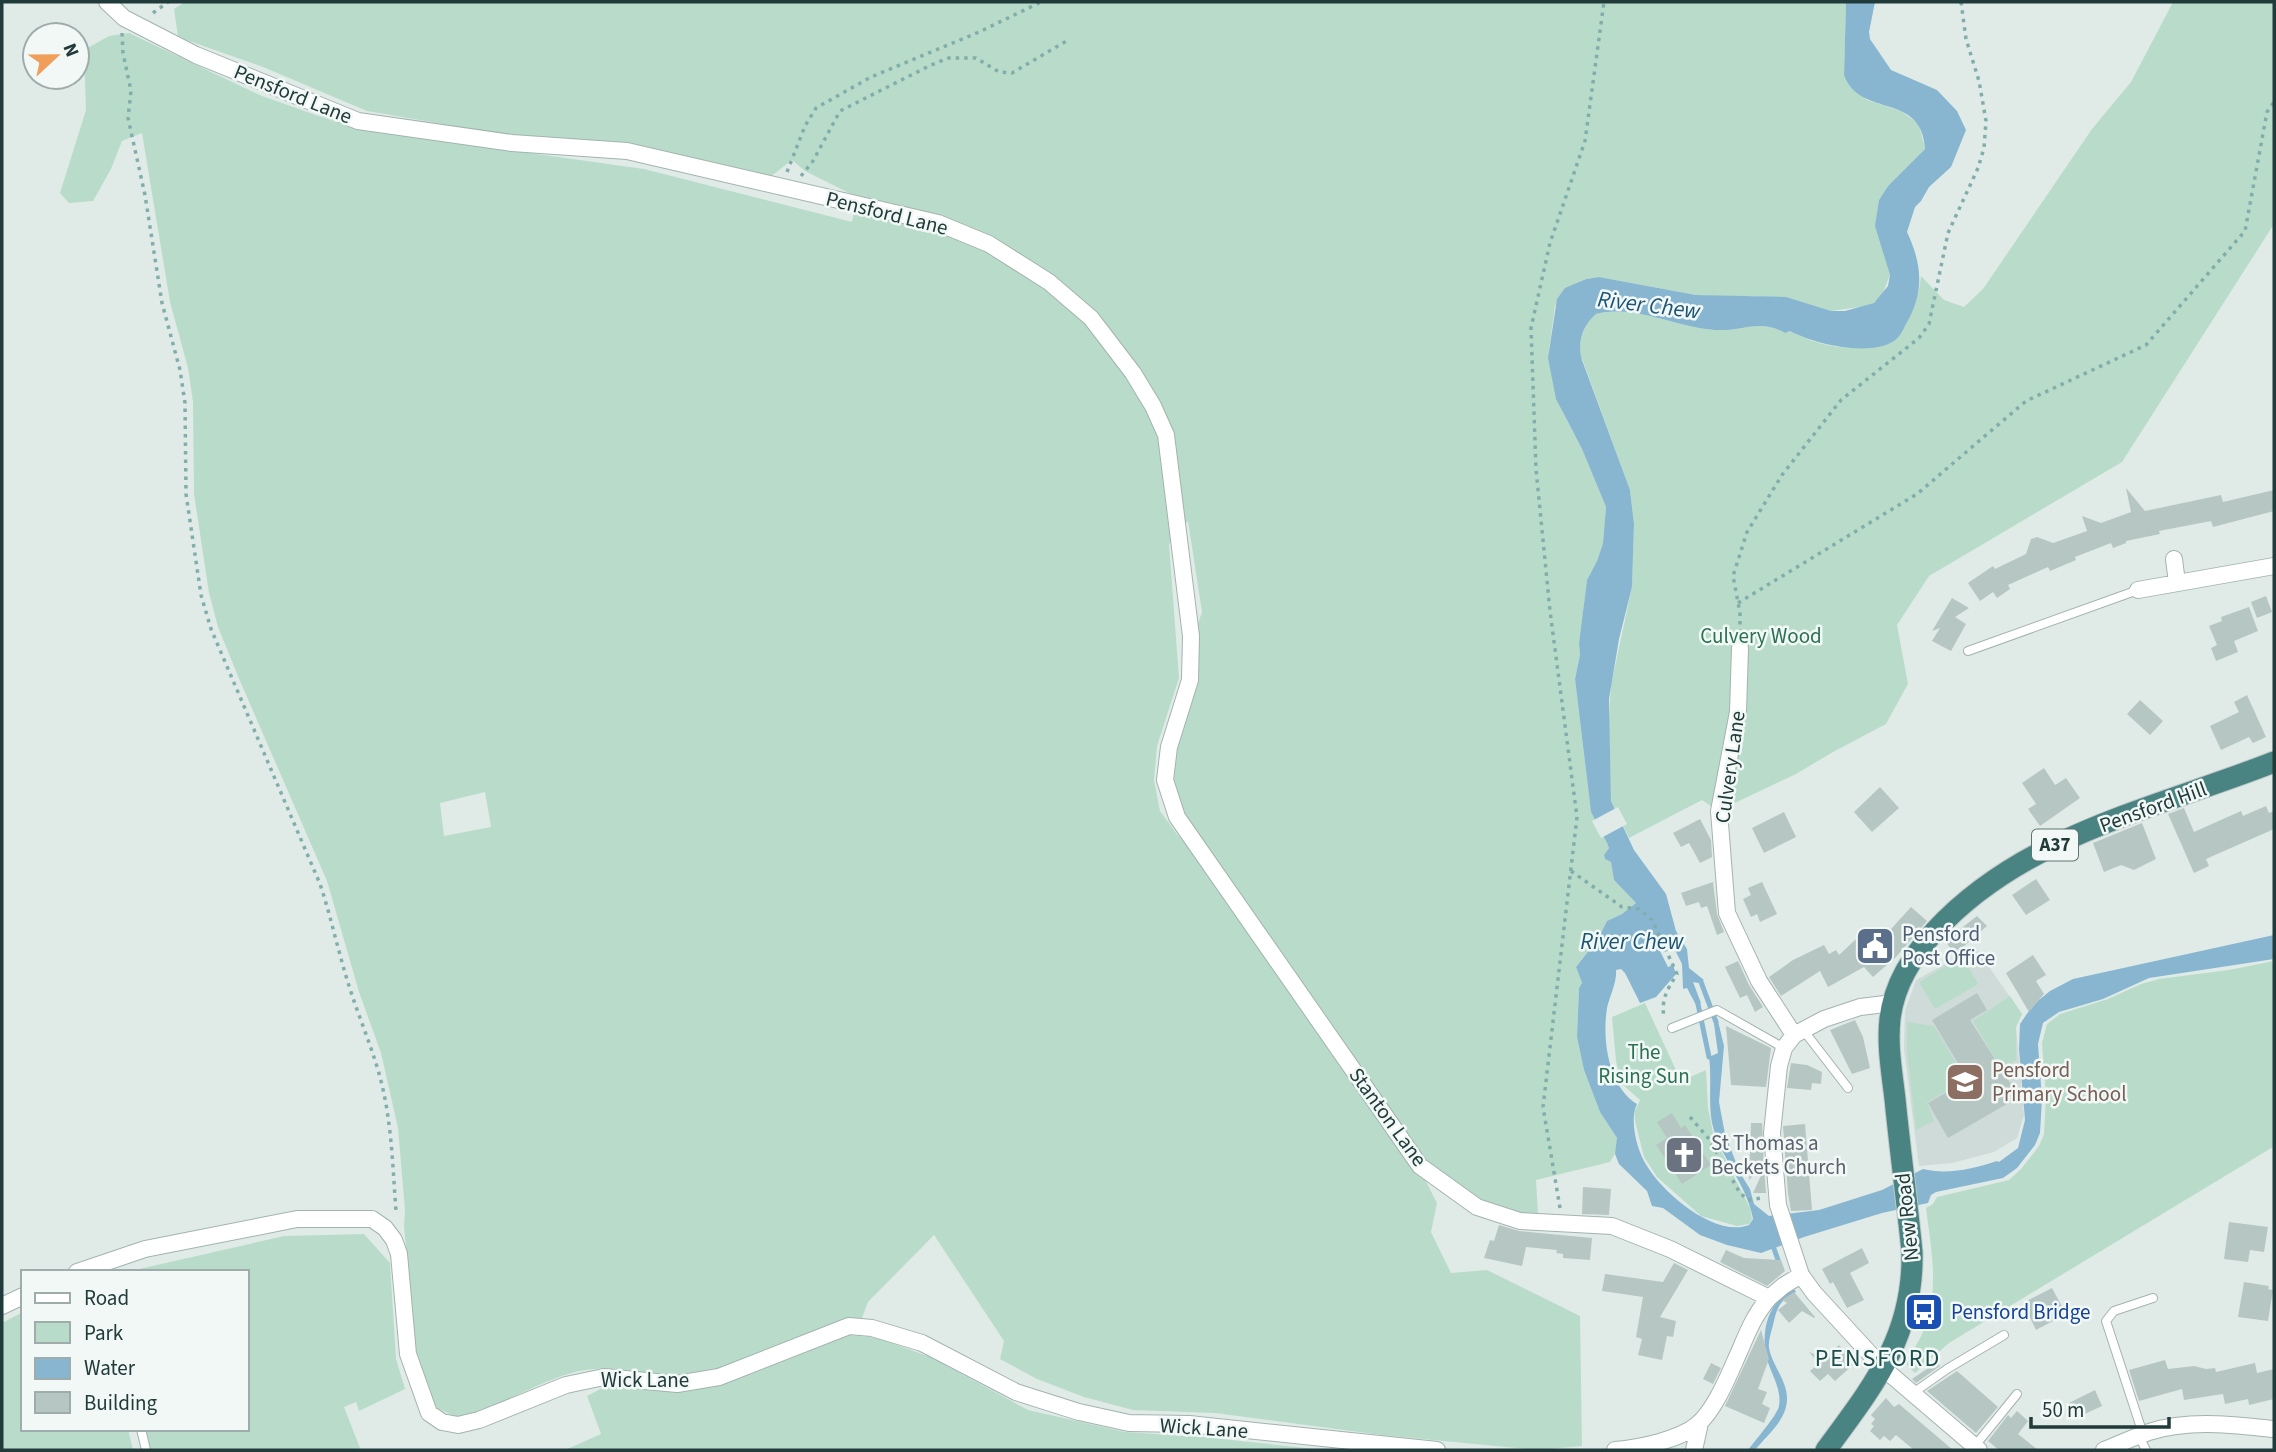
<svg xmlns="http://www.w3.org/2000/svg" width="2276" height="1452" font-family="'Source Sans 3',sans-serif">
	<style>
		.built { fill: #cedbd8 }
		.green { fill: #b9dcca; fill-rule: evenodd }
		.water { fill: #88b6d0 }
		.pier { fill: #e0ebe8 }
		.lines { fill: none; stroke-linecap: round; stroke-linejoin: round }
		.stream { stroke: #88b6d0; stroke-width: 5 }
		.building { fill: #b6c6c2 }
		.service-casing { stroke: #a3b3b0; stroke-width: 10 }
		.minor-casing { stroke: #a3b3b0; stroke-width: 18 }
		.trunk-casing { stroke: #c1c8c8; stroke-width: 23 }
		.path { stroke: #81aeaa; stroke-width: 3.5; stroke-dasharray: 3.5 5; stroke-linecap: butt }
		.service { stroke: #fff; stroke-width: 8 }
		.minor { stroke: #fff; stroke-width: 16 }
		.trunk { stroke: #498482; stroke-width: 21 }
		.labels { text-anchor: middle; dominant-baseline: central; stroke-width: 5; stroke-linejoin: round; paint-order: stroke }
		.shield { fill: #f1f8f6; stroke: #5f7472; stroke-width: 2 }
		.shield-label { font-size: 19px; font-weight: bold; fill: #213b3a }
		.street-label { font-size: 21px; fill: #213b3a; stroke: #f1f8f6 }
		.park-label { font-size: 21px; fill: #2c7155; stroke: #f1f8f6 }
		.service-label { font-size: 21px; fill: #4e5e75; stroke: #f1f8f6; text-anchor: start }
		.education-label { font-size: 21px; fill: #785e54; stroke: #f1f8f6; text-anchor: start }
		.worship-label { font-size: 21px; fill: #5b616d; stroke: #f1f8f6; text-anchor: start }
		.transit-label { font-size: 21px; fill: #164399; stroke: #f1f8f6; text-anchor: start }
		.water-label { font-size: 23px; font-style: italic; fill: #1c5476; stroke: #f1f8f6 }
		.quarter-label { font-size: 24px; letter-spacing: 2px; fill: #1d4d4b; stroke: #f1f8f6 }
	</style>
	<rect width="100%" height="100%" fill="#e0ebe8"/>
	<path class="built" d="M1975,947l47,67 -6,13 8,88 -7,23 -23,14 -42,11 -33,3 -15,-117 1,-38 11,-31z"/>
	<path class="green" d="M185,2h1661l-2,73 23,25 34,11 18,13 6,25 -37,37 -9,14 -3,26 14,49 -7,18 -9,10 -7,3 -36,5 -75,-15 -25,1 -35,-2 -97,-18 -14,2 -19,9 -11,18 -6,44 14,63 19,36 24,58 -3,36 -6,18 -10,19 -8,63 1,12 -5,24 16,133 16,31 2,5 -5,7 1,4 6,2 3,19 22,23 -14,11 -15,7 -9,18 -22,28 6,16 -3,5 -2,49 7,33 16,42 17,26v12l-7,12 -74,18 2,34c-44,5 -82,-26 -116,-49l-241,-350 -12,-35 25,-145 8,-23 -14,-91 -19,23 10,134 -22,68 -3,34 6,31 16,22 27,31 216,304 18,35 -6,29 20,41 36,-3 93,46 2,130 -46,4 -154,-15 -167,-22 -82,-3 -49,-13 -47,-18 -37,-20 4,-18 -70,-106 -66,67 -6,16 -15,2c-51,20 -103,47 -157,54 -43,5 -77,-14 -122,0 -38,12 -72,34 -110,44l-23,-11 -19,-57 -12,-123 1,-17 -7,-82 -17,-75 -22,-61 -32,-111 -87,-200 -22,-54 -9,-34 -15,-99 -1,-92 -5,-34 -18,-66 -28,-169 -20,8 -11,28 -18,32 -24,2 -9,-10 26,-83 -2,-60 25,-14 20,-3 133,63 94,33 288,40 208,53 5,-25 -52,-26 -13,-11 -22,17 -141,-34 -116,-7 -146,-25 -104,-44 -85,-30 -4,-28zM485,792l6,35 -47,9 -4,-33z
		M2173,2h101v222l-152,238 -193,114 -32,49 11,59 -22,40 -53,28 -37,22 -78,37 -16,-11 -73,38 -18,-37 -2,-81 2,-35 21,-98 2,-63 -4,-34 -50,-137c-1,-15 4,-29 16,-39 43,-11 86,18 130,16 22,-1 36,-10 59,3l5,-2c31,17 68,22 102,11 17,-23 26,-38 29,-66l23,24 20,7 19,-18 109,-160 39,-47z
		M1962,956l16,28 -43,25 -16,-27z
		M2274,961v187l-1,-1 -324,196 -34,30 -10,-10c6,-11 15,-22 19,-34 16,-39 7,-81 2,-121l7,-4 4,-7 72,-17 12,-11 18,-23 5,-12 2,-37 -4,-54 5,-19 13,-10 48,-15 33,-15 18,-5 70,-9z
		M2010,996l12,18 -6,13v33l-15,9 -28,-48z
		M1645,1003l36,78 25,-11 2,38 6,29 36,71 2,11 -3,5 -12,2 -36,-10 -44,-39 -13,-20 -9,-36v-10l5,-11 -19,-17 -5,-22 -4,-44z
		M1907,1022l27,4 32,54 -39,22 7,19 -18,9 -9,-80z
		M364,1234l26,29 6,96 9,30 -46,22 -3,-9 -12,5 16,41 -4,2h-217l9,-6 -4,-15h103v-157h-121l158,-36z
		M23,1312v117h105l5,21h-131v-127z
		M849,1335l29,3 52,19 98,53 97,22 78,5 122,13h-760l36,-16 -14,-38 23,-12 66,7 52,-9z"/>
	<path class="water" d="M1846,2h29l-6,30 1,7 21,31 46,20 20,21 9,19 -15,37 -22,20 -8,14 -6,6 -8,25c15,32 18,60 -1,92 -3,6 -6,13 -12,17 -25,16 -80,3 -104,-10l-5,2c-23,-13 -37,-4 -59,-3 -44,2 -87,-27 -130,-16 -14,12 -19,29 -14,46l48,130 4,34 -2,63 -13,52 -10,60 2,102 23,49 32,44 10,37 11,18 2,19 15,12 -6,3 -5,-1 8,21 -5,2 -9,-17 -4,1 -1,-25 -10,-20 -12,7 8,16 5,-2 3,9 -20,23 -16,6 -15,-30 -4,-4 -5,1c1,12 -6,25 -9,38 -5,31 1,78 30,96 -8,16 0,47 10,62 16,27 68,72 102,59l4,-6c-6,-35 -33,-61 -41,-96 -4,-22 0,-44 -3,-66l9,-4 -4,-29 4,-3 6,25 -5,56 6,32 15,39 10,16 4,15 15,12 50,-6 63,-20 41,-21c23,6 51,0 74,-8l2,1 19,-14 7,-28 -6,-71 1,-25 13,-19 17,-14 23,-12 201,-44v24l-125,19 -46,21 -44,13 -16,11 -5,21 4,55 -2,34 -5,12 -18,23 -14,10 -67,14 -5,3 -3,8 -46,10 -78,24 -43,16 -34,-8 -27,-10 -37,-27 -11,-2 -5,-15 -28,-27 -4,-10 2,-16 -17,-26 -16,-42 -7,-33 2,-49 3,-5 -6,-16 22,-28 9,-18 15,-7 14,-11 -22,-23 -3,-18 -6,-3 -1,-4 5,-7 -2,-5 -16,-31 -16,-133 5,-24 -1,-12 8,-63 10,-19 6,-18 3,-36 -24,-58 -26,-50 -8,-41 9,-59 8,-11 9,-4 12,-5 13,-2 97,18 90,2 45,14h14l29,-8 14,-17 2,-11 -15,-49 4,-26 9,-14 37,-37c-3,-58 -65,-30 -81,-74z
		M1794,1289l2,3c-14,7 -19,14 -22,29 -2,9 -6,19 -5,27 3,17 19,34 18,52 -1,21 -20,35 -32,50h-7c6,-8 30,-36 31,-44 3,-17 -8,-32 -12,-47 -7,-27 1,-59 27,-70z"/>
	<path class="pier" d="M1618,807l9,17 -26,14 -9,-17z"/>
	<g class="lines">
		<path class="stream" d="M1701,982l15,40
			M1698,1004l11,53
			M1772,1243l6,17"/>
	</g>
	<path class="building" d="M2126,488l19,23 76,-16 2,7 51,-12v21l-61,16 -2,-6 -52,10 1,3 -34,7v2l-13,5 -2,-5 -36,14 1,3 -26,11 -2,-4 -40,18 2,4 -13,9 -4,-6 -13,9 -12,-18 25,-17 2,3 31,-15 5,-15 6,-2 16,6 34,-12 -5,-15 19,7 30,-11z
		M2266,596l6,16 -15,6 -6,-16z
		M1952,598l17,10 -14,9 11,7 -15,27 -19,-10 8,-13 -8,3z
		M2249,607l9,24 -24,10 4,11 -22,9 -5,-13 6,-3 -8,-19 13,-5 -1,-4z
		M2247,695l19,42 -13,6 -4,-6 -28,13 -11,-24 29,-14 -5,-10z
		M2140,700l23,21 -13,14 -23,-21z
		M2044,768l11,17 11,-7 14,20 -40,28 -12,-17 8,-5 -14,-21z
		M1880,787l19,21 -27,24 -18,-20z
		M2266,806l3,7 5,-2v18l-68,30 3,7 -15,7 -26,-59 16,-6 10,24 47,-21 2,5z
		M1784,812l12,25 -32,16 -12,-25z
		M1700,819l11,21 1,17 -12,6 -11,-20 -8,4 -8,-14z
		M2142,823l14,36 -22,11 -13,-5 -17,7 -11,-29z
		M2036,879l14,21 -24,15 -14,-20z
		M1713,882l4,32 7,18 -7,3 -10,-29 -6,2 -2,-6 -13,4 -5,-13z
		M1762,882l15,32 -17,8 -3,-8 -6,3 -8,-18 8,-4 -3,-7z
		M1911,907l16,14 -31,36 -23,20 -9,-10 -36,20 -8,-16 -39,25 -12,-19 24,-17 31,-15 5,9 7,-4 3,5 30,-28 12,13z
		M1977,916l10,10 -32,28 -10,-13z
		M2033,955l13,20 -10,6 8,13 -15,18 -23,-39z
		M1738,961l11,24 14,22 -8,5 -8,-17 -7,3 -15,-31z
		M1977,993l10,17 -17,10 49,77 -71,41 -20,-35 40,-23 -36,-60z
		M1855,1020l8,17 7,31 -18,6 -22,-44z
		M1726,1026l45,22 -5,39 -35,-2z
		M1791,1063l16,2 15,7 -1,12 -9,-1 -1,7 -24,-2z
		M1672,1113l9,15 4,-3 26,40 -29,19 -26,-39 11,-7 -10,-16z
		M1751,1123h11l2,41 -15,16z
		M1805,1124l7,86 -21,1 -3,-18 -5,-67z
		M1764,1169l2,24h-13z
		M1583,1187l28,2 -2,26 -27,-1z
		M2229,1222l39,5 -4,25 -14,-2 -2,12 -24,-3z
		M1499,1225l20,6 73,7 -2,22 -27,-2v-4l-7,-1 1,-3 -31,-3 -4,19 -38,-8 6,-18 4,1z
		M1862,1248l7,15 -19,10 14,27 -17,8 -14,-26 -3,2 -8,-15z
		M1726,1250l18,8 37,2 4,11 -18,15 -47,-24z
		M1674,1263l14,7 -28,47 16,4 -3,16 -6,-1 -5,24 -24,-5 4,-16 -6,-2 7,-40 -41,-6 3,-17 58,8z
		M2244,1282l25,4 -1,3 5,1 -5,31 -30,-4z
		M2052,1288l14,26 -30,16 -13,-27z
		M1794,1292l21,25 -1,1 -12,-7 -13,12 -11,-13 9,-7 -5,-3z
		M1761,1330l8,29 -11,30 9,3 -5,12 8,4 -6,15 -39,-17z
		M1839,1345l16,18 -20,18 -7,-7 -8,7 -10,-10 9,-8 -10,-11 15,6z
		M2165,1360l3,9 26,-3 12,3 9,-1 1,4 39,-9 2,10 17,-4v30l-25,6 -1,-6 -23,5 -2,-10 -39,6 -2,-11 -43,12 -10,-31z
		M1937,1362l3,4 -24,17 -4,-4z
		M1711,1363l10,5 -8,16 -10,-5z
		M1957,1371l41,36 -22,26 -49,-42z
		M2095,1390l7,16 -26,12 -7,-15z
		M1886,1398l8,9 5,-3 54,46h-39l-18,-15 -6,6 -6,-5 -4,4 -10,-9 4,-5 -3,-2 4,-5 -4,-4z
		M2017,1411l11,10 -10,13 20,16h-39l-11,-9 20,-26 3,3z"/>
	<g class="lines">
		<g class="service-casing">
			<path id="service" d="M1968,651l170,-61
				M1672,1028l45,-18 67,38
				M1804,1031l44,57
				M1913,1393l34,-24 57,-34
				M141,1429l5,21
				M2143,1434l-37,-113 8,-10 39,-13
				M2139,1436l7,14
				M1974,1447l43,-53"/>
		</g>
		<g class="minor-casing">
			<path id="minor" d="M107,2l17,16 72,37 162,66 154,22 115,8 311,72 51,21 60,38 42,36 42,55 20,33 13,29 25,201 -1,44 -21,67 -4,33 12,37 243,349 57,41 43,14 92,5 58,23 99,49 14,-12 18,-11
				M2174,559l3,24
				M2138,590l136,-24
				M1740,648l-2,64 -19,99 8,102 32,68 35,54
				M1893,1003l-33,4 -36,12 -30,16 -10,13 -5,18 -7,67 6,72 23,70 13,18 69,75 96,82
				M77,1272l68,-23 152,-30h75l13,9 9,12 5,14 9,100 21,59 13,9 16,3 21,-5 87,-35 38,-8 73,7 42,-7 130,-51 23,2 50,15 94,49 63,20 50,11 60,1 248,26
				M2,1306l21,-10
				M1615,1450c23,-2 64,-10 82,-25 19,-16 33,-53 43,-75 8,-19 15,-36 29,-52
				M1694,1450l6,-27
				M2104,1450c15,-6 30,-13 45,-18 41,-13 84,-7 125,-3"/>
		</g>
		<g class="trunk-casing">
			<path id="trunk" d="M1826,1450c47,-64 88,-114 86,-198 -5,-51 -12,-102 -17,-153 -3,-26 -8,-53 -5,-80 4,-35 22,-62 45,-88 88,-96 222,-123 339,-169"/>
		</g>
		<path class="path" d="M153,13l15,-11
			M122,33l1,20 8,38 -3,27 17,77 17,108 18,67 5,33 1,91 15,101 10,34 109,255c12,36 19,72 31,108 11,34 26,67 33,102 8,38 9,78 12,117l-2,3
			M787,172l18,-46 11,-18 55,-31 108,-45 62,-30
			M801,176l12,-15 27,-50 91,-46 18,-7h27l23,14 13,1 56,-33
			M1738,603l179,-109 109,-93 120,-56 99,-114 22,-119 7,-10
			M1740,633v-20l-7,-37 14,-44 35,-57 59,-75 78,-62 10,-14 19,-91 30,-65 6,-20 2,-27 -7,-40 -13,-42 -5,-37
			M1571,871l51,36 17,2 13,11 25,54c-10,16 -16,25 -13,44
			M1690,1117l19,22 31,54 8,7 13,-2
			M1560,1208l-17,-101 34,-290 -27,-206 -14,-142 -5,-141 19,-85 35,-102 19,-139"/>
		<use href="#service" class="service"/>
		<use href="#minor" class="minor"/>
		<use href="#trunk" class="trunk"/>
	</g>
	<defs>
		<g id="civic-square" transform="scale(2.0125)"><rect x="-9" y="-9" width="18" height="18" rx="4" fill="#5c6f8a" stroke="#f1f8f6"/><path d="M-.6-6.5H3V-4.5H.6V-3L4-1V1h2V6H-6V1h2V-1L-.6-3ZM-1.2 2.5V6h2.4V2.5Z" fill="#fff"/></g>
		<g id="school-square" transform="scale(2.0125)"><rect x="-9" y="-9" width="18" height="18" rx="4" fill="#8d6e63" stroke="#f1f8f6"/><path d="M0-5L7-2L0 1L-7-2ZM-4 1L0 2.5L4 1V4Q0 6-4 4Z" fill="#fff"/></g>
		<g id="church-square" transform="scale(2.0125)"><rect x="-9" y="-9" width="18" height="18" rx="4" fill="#6b7280" stroke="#f1f8f6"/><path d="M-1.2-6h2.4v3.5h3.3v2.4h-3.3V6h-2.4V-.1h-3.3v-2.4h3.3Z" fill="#fff"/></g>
		<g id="bus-square" transform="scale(2.0125)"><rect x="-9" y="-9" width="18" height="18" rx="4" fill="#1a4fb4" stroke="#f1f8f6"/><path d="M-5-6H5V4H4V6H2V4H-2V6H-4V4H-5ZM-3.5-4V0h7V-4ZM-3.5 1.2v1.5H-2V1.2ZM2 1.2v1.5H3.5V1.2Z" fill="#fff"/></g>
	</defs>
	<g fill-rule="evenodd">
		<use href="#civic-square" x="1875" y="946"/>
		<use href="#school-square" x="1965" y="1082"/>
		<use href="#church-square" x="1684" y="1155"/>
		<use href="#bus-square" x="1924" y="1312"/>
	</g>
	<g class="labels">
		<rect class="shield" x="2032" y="829.5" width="46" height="31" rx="5"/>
		<g class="shield-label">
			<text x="2055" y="845">A37</text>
		</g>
		<g class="street-label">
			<text transform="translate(293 94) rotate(22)">Pensford Lane</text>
			<text transform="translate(887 213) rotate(14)">Pensford Lane</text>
			<text transform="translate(1730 767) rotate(-82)">Culvery Lane</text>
			<text transform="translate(2153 807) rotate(-20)">Pensford Hill</text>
			<text transform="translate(1388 1117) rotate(54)">Stanton Lane</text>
			<text transform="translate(1907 1217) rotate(-96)">New Road</text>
			<text x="645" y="1380">Wick Lane</text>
			<text transform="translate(1204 1428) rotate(4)">Wick Lane</text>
		</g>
		<g class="park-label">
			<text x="1761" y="636">Culvery Wood</text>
			<text x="1644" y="1052">The<tspan x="1644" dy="24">Rising Sun</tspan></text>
		</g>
		<g class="service-label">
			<text x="1902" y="934">Pensford<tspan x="1902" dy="24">Post Office</tspan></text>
		</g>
		<g class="education-label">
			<text x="1992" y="1070">Pensford<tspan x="1992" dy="24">Primary School</tspan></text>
		</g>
		<g class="worship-label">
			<text x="1711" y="1143">St Thomas a<tspan x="1711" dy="24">Beckets Church</tspan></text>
		</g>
		<g class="transit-label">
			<text x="1951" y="1312">Pensford Bridge</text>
		</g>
		<g class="water-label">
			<text transform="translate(1649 305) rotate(7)">River Chew</text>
			<text x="1632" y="941">River Chew</text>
		</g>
		<g class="quarter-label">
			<text x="1878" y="1358">PENSFORD</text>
		</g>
	</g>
	<rect width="2276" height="1452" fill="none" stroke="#213b3a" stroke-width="7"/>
	<rect x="21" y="1270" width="228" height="161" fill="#f1f8f6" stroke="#9eacab" stroke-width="2"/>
	<rect x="35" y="1293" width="35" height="10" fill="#ffffff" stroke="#9eacab" stroke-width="2"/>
	<text x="84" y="1305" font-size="21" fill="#213b3a">Road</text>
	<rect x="35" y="1322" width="35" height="21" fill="#b9dcca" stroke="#9eacab" stroke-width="2"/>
	<text x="84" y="1340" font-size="21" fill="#213b3a">Park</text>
	<rect x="35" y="1358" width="35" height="21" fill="#88b6d0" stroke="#9eacab" stroke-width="2"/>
	<text x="84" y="1375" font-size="21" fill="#213b3a">Water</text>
	<rect x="35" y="1392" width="35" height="21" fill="#b6c6c2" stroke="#9eacab" stroke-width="2"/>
	<text x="84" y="1410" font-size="21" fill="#213b3a">Building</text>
	<g transform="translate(56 56) rotate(68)"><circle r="33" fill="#f1f8f6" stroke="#9eacab" stroke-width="2"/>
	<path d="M0-5L12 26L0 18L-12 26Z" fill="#f09e59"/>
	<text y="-10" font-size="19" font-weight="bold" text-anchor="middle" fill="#213b3a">N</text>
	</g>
	<path d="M2031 1417v10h138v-10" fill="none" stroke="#213b3a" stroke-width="3.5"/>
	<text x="2042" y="1417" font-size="21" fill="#213b3a" stroke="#f1f8f6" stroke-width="5" paint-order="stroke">50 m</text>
</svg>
